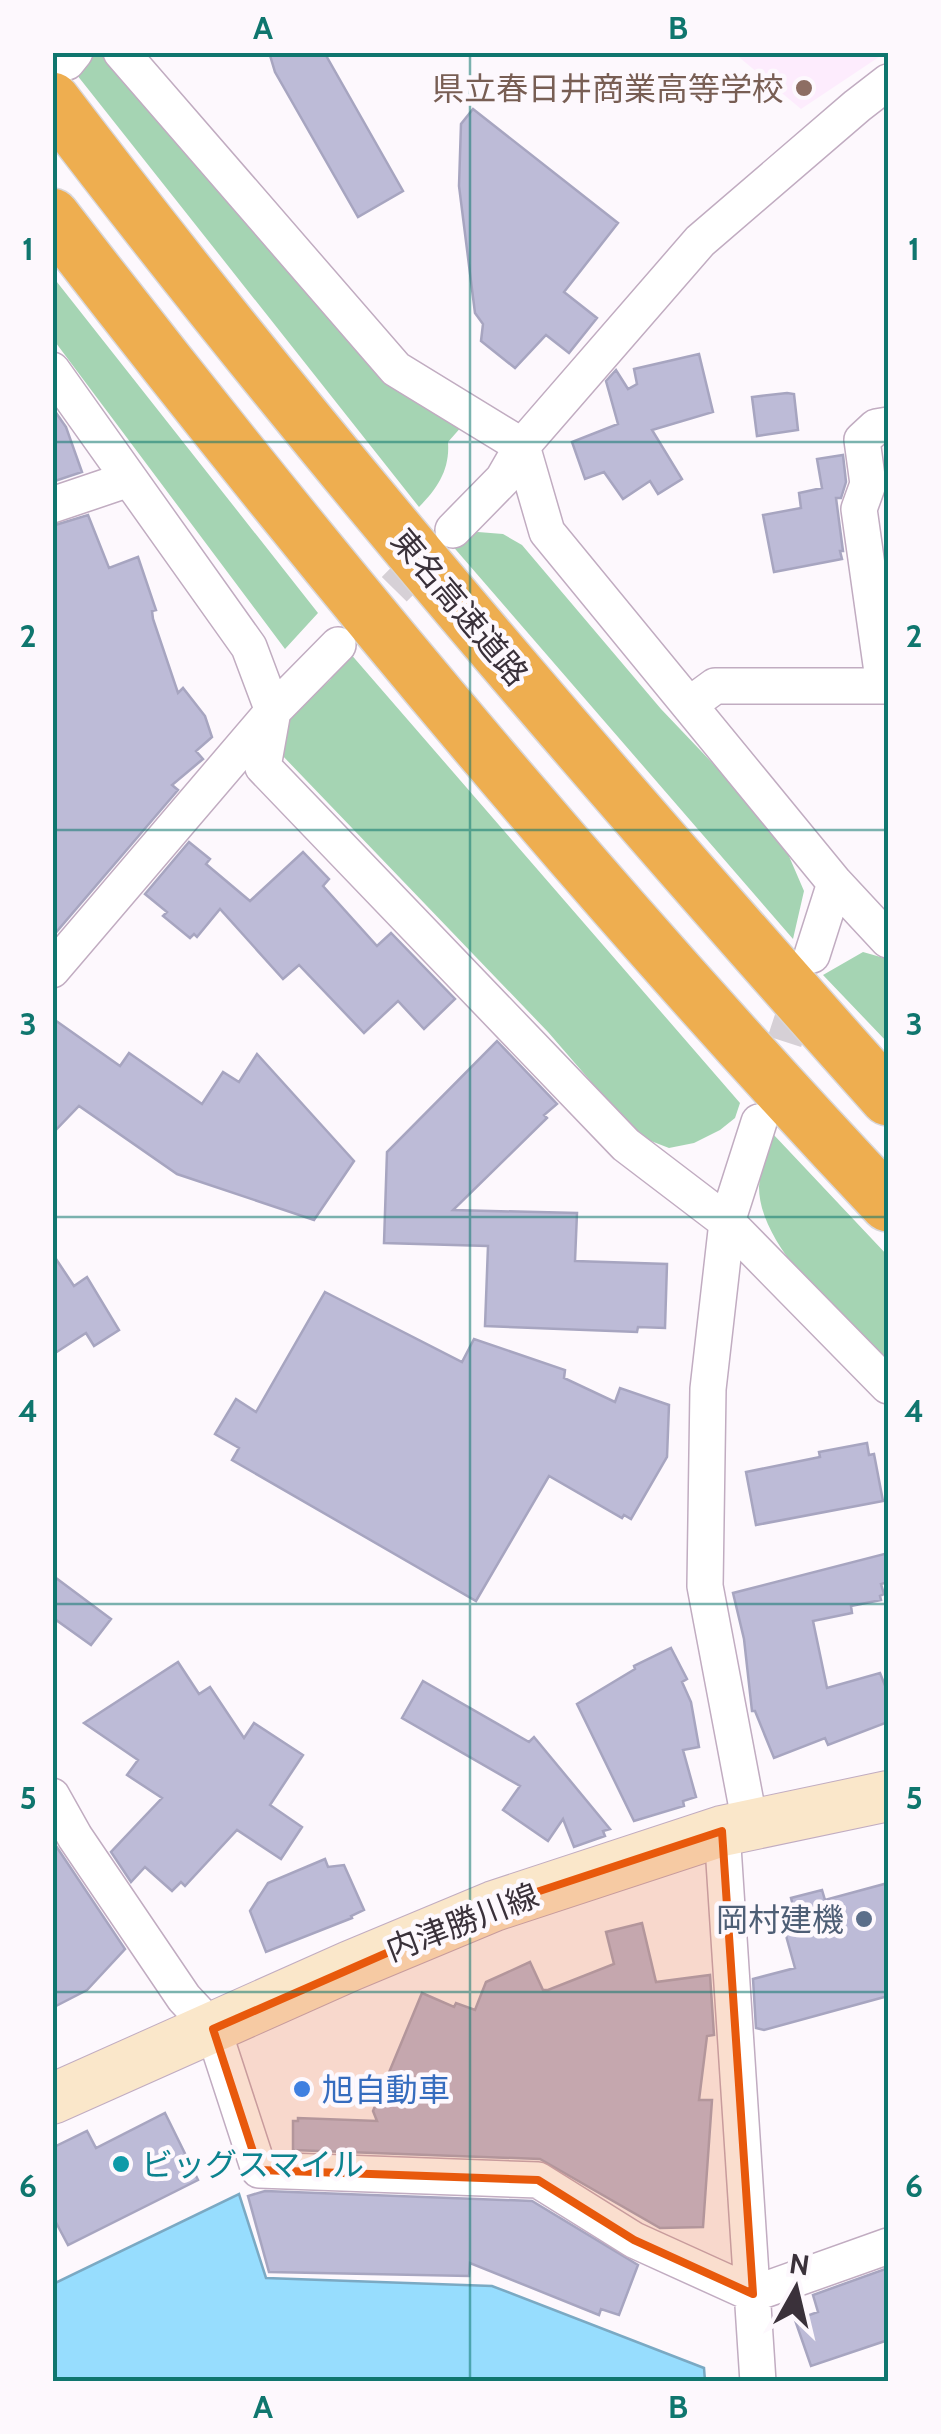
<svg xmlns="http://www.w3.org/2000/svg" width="941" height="2434" font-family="Cabin,'Noto Sans JP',sans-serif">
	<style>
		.built { fill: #fdecfd }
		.green { fill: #a5d4b3 }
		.water { fill: #97ddfe; stroke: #7ba9c3; stroke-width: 2.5 }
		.building { fill: #bdbbd7; stroke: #a7a5c0; stroke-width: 2.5 }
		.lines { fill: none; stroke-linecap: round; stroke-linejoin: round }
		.street-tunnel { stroke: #d6d0d6; stroke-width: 35; stroke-dasharray: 35 18; stroke-linecap: butt }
		.street-casing { stroke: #c1acc1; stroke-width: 38 }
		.secondary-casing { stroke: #c1acc1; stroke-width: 52 }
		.highway-casing { stroke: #d8d6d8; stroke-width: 58 }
		.street { stroke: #fff; stroke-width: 35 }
		.secondary { stroke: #fae7ca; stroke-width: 50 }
		.highway { stroke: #eeae50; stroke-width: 55 }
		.marked { fill: #e8590c; fill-opacity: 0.2; stroke: #e8590c; stroke-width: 8; stroke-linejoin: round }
		.grid { fill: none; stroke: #0f766e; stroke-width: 2.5; stroke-opacity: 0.55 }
		.education-dot { fill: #8d6e63; stroke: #fdf8fd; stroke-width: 4 }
		.service-dot { fill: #5c6f8a; stroke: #fdf8fd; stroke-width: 4 }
		.shop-dot { fill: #3f7fe0; stroke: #fdf8fd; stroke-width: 4 }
		.culture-dot { fill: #0f9aa8; stroke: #fdf8fd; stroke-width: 4 }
		.labels { text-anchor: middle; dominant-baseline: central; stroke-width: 9; stroke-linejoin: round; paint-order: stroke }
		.education-label { font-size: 32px; fill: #785e54; stroke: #fdf8fd; text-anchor: end }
		.street-label { font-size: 32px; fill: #3a313a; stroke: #fdf8fd }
		.service-label { font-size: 32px; fill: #4e5e75; stroke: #fdf8fd; text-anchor: end }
		.shop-label { font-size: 32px; fill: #366cbe; stroke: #fdf8fd; text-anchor: start }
		.culture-label { font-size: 32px; fill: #0d838f; stroke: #fdf8fd; text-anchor: start }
		.neatline { fill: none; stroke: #0f766e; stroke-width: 4 }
		.grid-label { font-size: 32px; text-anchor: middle; font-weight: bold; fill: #0f766e }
	</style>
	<rect width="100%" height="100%" fill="#fdf8fd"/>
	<path class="built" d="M734,53h151l-84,56z"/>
	<path class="green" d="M109,54l354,371 -15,17c2,27 -10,46 -29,65l-346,-437 10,-11z
		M53,277l265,336 -33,36 -232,-310z
		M478,532l25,2 19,11 139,164 118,124 25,58 -11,48 -343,-396 4,-5z
		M349,652l391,451 -5,15 -15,12 -26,13 -25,5 -31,-12 -90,-104 -268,-279v-28l50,-45z
		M863,952l21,6 4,4v81l-65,-68z
		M773,1134l115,122v109c-41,-44 -129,-115 -129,-178 1,-17 9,-36 14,-53z"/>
	<path class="water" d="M239,2194l27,84 226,8 212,82 1,13h-652v-97z"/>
	<path class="building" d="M269,52h55l79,139 -45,26 -83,-145z
		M473,109l145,114 -54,69 33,26 -28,35 -23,-18 -31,33 -34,-27 2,-17 -8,-11 -16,-127 2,-62z
		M699,354l14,58 -61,18 30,49 -24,15 -8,-13 -27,18 -19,-27 -19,7 -13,-37 46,-18 -12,-43 10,-11 12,19 9,-5 -3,-15z
		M787,393l7,1 4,36 -41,6 -5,-39z
		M52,407l14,20 16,45 -30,10z
		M843,455l3,27 -5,16h-5l7,53h-3l2,8 -68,13 -11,-57 38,-7 -2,-15 23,-5 -5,-29z
		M88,515l21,53 29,-11 18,53 -4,1 1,8 25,74 5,-5 22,28 7,21 -16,14 7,8 -31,26 6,5 -126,147v-411z
		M189,842l21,17 -4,5 44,37 53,-49 26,27 -6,7 54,60 14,-13 64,66 -31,30 -26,-28 -34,32 -65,-68 -16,14 -63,-70 -23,28 -3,-3 -4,4 -27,-22 4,-4 -22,-18z
		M52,1018l68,48 9,-13 73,51 21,-32 16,10 18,-28 97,107 -40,59 -137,-46 -98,-68 -27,28z
		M497,1041l60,63 -13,11 3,3 -94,92 124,3 -2,48 92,3 -2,64 -27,-1 -1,5 -152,-6 3,-80 -104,-3 3,-91z
		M52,1253l22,33 13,-9 32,53 -25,16 -8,-13 -34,22z
		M325,1292l137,70 12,-23 91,31 -1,8 51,24 5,-14 49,17 -2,52 -36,62 -7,-4 -2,3 -73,-42 -73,125 -244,-141 7,-12 -24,-14 21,-35 20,13z
		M867,1443l2,12 5,-1 9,47 -127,24 -10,-53 74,-15 -1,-5z
		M888,1553v29l-7,2 3,10 -4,2 1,4 -30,6 1,7 -39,8 14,67 53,-15 8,20v29l-60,23 -3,-7 -51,20 -19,-47h-3l-8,-72 -11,-46z
		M52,1575l59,44 -20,26 -39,-28z
		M671,1648l16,31 -5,3 9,20 8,45 -16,3 13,47 -13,4 1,5 -50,15 -57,-117 58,-35 -1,-3z
		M178,1662l21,32 11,-7 34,51 10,-15 49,32 -33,50 32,22 -21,32 -44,-29 -52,56 -4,-4 -9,9 -27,-24 -14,15 -20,-30 51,-54 -35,-23 11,-15 -54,-37z
		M423,1681l106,61 5,-5 76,92 -7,2 2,5 -31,11 -11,-28 -15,22 -45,-31 17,-24 -118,-68z
		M52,1840l73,109 -38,41 -35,18z
		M325,1859l3,8 16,-2 20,45 -13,6 1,2 -86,34 -16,-41 18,-28z
		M888,1883v113l-124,34 -8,-2 -3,-49 42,-11 -15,-54 14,-4 -3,-12 31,-8 3,10z
		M642,1923l14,59 54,-7 4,60 -7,1 -8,64h13l-9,127 -43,1 -120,-69 -247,-9v-29h5v-3l79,3 -4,-10 49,-118 32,14 2,-4 19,7 11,-28 44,-20 13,28h5l66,-26 -8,-32z
		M165,2113l33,67 -130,65 -16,-30v-67l35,-17 9,17z
		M265,2191l267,10 106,64 -19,50 -18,-6 -2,6 -129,-52 -1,13 -200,-4 -21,-76z
		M888,2268v72l-77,26 -16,-46 23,-8 -5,-17z"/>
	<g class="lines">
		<path class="street-tunnel" d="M357,627l79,-80
			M768,1092l35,-107"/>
		<g class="street-casing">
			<path id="street" d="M121,52l275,317 126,77 25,86 288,351 53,57
				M67,62l8,-10
				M52,370l197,277 24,64 -10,56 363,378 101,77 161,164
				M52,505l77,-26
				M453,530l50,-51 19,-33 178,-205 157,-135 31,-24
				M689,705l26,-19h169l-25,-177 9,-25 -6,-44 14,-13 12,-2
				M812,955l23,-72
				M52,970l221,-259 65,-66
				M52,1796l23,41 109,161 29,31 46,141 279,10 96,60 119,54 135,-48
				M750,1824l-45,-238 3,-197 19,-167 32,-100
				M722,1831l36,551"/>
		</g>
		<g class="secondary-casing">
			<path id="secondary" d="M52,2099l298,-133 144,-60 228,-75 166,-35"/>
		</g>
		<g class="highway-casing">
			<path id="highway" d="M52,100c263,346 547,674 836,998
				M52,216c263,341 541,675 836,988"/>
		</g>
		<use href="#street" class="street"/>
		<use href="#secondary" class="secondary"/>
		<use href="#highway" class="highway"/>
	</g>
	<path class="marked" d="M722,1831l31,463 -119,-54 -96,-60 -279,-10 -46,-141 281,-123z"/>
	<path class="grid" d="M470,52v2330M52,442h836M52,830h836M52,1217h836M52,1604h836M52,1992h836"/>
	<circle class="education-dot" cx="804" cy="88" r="10"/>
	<circle class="service-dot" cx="864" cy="1919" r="10"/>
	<circle class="shop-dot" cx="302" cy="2089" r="10"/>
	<circle class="culture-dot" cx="121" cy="2164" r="10"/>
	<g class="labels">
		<g class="education-label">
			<text x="784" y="88">県立春日井商業高等学校</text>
		</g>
		<g class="street-label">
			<text transform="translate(460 607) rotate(50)">東名高速道路</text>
			<text transform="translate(462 1922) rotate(-21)">内津勝川線</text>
		</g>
		<g class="service-label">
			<text x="844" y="1919">岡村建機</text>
		</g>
		<g class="shop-label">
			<text x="322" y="2089">旭自動車</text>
		</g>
		<g class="culture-label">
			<text x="141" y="2164">ビッグスマイル</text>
		</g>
	</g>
	<rect width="941" height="2434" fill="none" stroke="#fdf8fd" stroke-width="110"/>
	<g transform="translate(796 2289) rotate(8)" stroke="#fdf8fd" stroke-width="8" paint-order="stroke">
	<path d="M0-8L18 38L0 25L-18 38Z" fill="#3a313a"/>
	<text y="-15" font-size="28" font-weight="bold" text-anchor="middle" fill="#3a313a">N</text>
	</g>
	<rect x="55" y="55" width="831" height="2324" class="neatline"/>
	<g class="grid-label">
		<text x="263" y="39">A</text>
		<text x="678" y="39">B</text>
		<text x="28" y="260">1</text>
		<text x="914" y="260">1</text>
		<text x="28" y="647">2</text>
		<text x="914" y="647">2</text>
		<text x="28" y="1035">3</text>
		<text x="914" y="1035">3</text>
		<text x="28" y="1422">4</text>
		<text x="914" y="1422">4</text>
		<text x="28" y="1809">5</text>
		<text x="914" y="1809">5</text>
		<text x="28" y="2197">6</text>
		<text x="914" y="2197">6</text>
		<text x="263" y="2418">A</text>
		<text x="678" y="2418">B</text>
	</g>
</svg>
